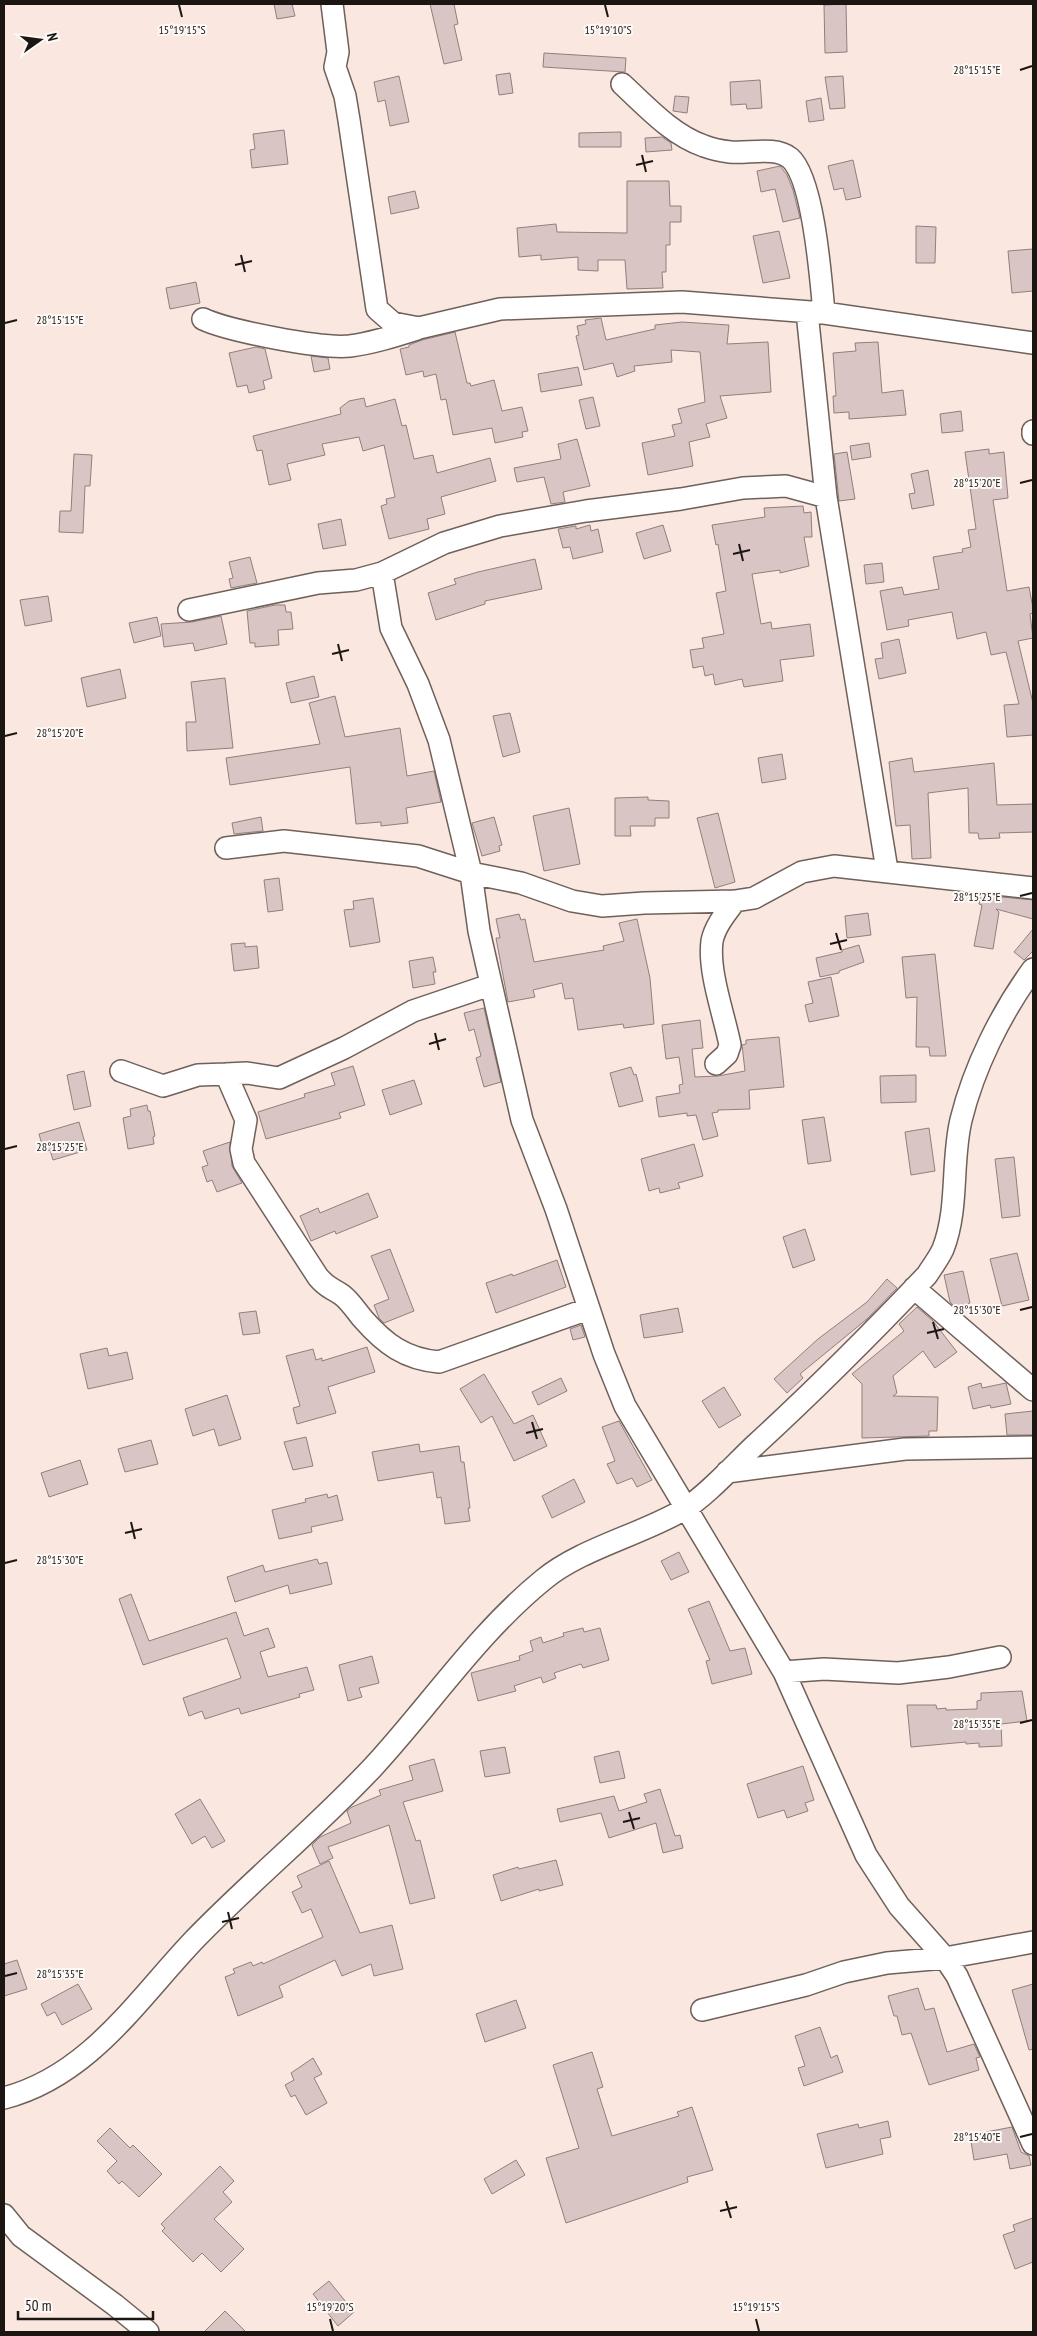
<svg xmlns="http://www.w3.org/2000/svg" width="1037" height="2336" font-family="'PT Sans Narrow',sans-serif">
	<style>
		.building { fill: #d9c5c3; stroke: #917f7d }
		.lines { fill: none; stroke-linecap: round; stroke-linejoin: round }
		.minor-casing { stroke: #6f6059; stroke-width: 24 }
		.minor { stroke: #fff; stroke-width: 21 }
		.ticks { fill: none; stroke: #1c1613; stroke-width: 2 }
		.ticks-label { font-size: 12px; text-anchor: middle; fill: #1c1613; stroke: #fdf9f7; stroke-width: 4; stroke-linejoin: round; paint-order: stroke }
	</style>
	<rect width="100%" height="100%" fill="#fae8e0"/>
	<path class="building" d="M274,4h18l3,12 -18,3z
		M430,4h24l4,20 -4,1 8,35 -18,4z
		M846,4l1,48 -22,1 -1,-48z
		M544,53l82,5 -1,14 -82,-5z
		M510,73l3,20 -14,2 -3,-20z
		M399,76l10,46 -19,4 -5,-26 -7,2 -4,-20z
		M843,76l2,32 -15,1 -5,-32z
		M760,80l2,28 -15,1 -1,-5 -15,1 -1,-23z
		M675,96l14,1 -2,16 -14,-2z
		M821,98l3,22 -15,2 -3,-21z
		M284,130l4,34 -36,4 -2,-18 5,-1 -2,-15z
		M621,132v15h-42v-14z
		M662,137l9,6 1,7 -26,2 -1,-14z
		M853,160l8,37 -15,3 -3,-12 -9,2 -6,-24z
		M780,166l7,9 6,15 7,28 -17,4 -8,-33 -14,3 -4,-21z
		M627,181h42l1,25h11v16h-11v23h-4v27h-4l1,16 -36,1 -2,-29h-27v11l-20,-1v-13l-37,3v-5l-22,2 -2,-29 39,-4 1,8 70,1z
		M415,191l4,17 -28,6 -3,-17z
		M916,226l20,1 -1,36h-19z
		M779,231l11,47 -27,5 -10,-47z
		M1033,249v42l-21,2 -4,-42z
		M196,282l4,21 -30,6 -4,-21z
		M601,318l5,22 49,-11v-4l27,-3 47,3 -2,19 41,-2 3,50 -51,4 7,22 -21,6 4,13 -21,5 4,24 -45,9 -6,-32 33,-7 -3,-11 10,-2 -4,-14 27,-7 -5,-50 -29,-2 1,12 -38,4 1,5 -18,6 -4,-14 -29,7 -8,-34 3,-1 -2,-9 9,-2 -1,-4z
		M455,332l12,51h3l1,3 23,-6 8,31 20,-4 6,24 -6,1 1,5 -28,6 -3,-15 -39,7 -7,-36 -5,1 -5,-26 -12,3 -1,-6 -17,4 -6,-26 9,-2v-2l13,-5z
		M878,342l4,51 21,-3 3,25 -57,4v-7l-15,1 -1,-17h3l-3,-43 23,-2 -1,-8z
		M256,347l9,2 7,29 -9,3 2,8 -16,4 -2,-8 -10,2 -8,-34z
		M311,356l17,2 2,11 -16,3z
		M578,367l4,18 -41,7 -3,-18z
		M593,397l7,29 -14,3 -7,-29z
		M364,398l2,9 29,-8 7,27 4,-1 8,34 19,-4 4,18 53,-15 6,23 -55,16 4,17 -18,5 2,10 -40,10 -8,-33 6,-2 -1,-5 9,-2 -11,-52 -21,6 -4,-14 -37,7 3,11 -38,9 4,16 -22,5 -7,-35 -5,1 -4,-15 88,-22 -1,-6 9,-7z
		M961,411l2,20 -21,2 -2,-19z
		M577,439l13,47 -27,6 2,10 -14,2 -7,-27 -27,5 -3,-14 47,-9 -3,-15z
		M869,443l2,14 -19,3 -2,-14z
		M989,449v5l15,-2 4,46 -15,2 14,91 22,-4 4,21v5l-3,1 3,24 -15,3 15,62v32l-26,2 -3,-32 15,-1 -13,-52 -15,3 -5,-23 -29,7 -5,-27 -44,8 1,6 -22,4 -7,-39 22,-4 2,8 35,-6 -6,-32 30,-5 -1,-3 9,-2 -3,-17 8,-1 -11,-77z
		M847,452l8,47 -16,2 -5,-47z
		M74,454l18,1 -2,31h-5l-2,47 -24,-1 1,-21h11z
		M928,470l6,35 -22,4 -3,-15 6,-1 -4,-19z
		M803,506l1,7 7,-1 1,25h-8l5,29 -29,7v-3l-28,4 9,50 10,-2 1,7 38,-5 4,32 -34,4 3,21 -39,6 -2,-8 -27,6 -2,-11 -8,2 -2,-10 -10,2 -3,-18 14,-2 -2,-10 22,-4 -8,-41 10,-2 -8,-47 -2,1 -4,-20 53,-8 -1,-9z
		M341,519l5,26 -23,4 -5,-25z
		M590,525l1,6 7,-2 5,23 -30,7 -3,-12 -7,1 -5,-19 18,-3v3z
		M663,525l8,26 -27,8 -8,-26z
		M250,557l7,26 -26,5 -2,-9 4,-1 -4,-16z
		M535,559l7,30 -57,12v3l-49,16 -8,-27 28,-9 -2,-5 24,-7z
		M882,563l2,19 -18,2 -2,-19z
		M48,596l4,25 -27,5 -5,-26z
		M275,605h10l1,7h5l2,17 -15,1 1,15 -24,2v-4h-5l-3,-32z
		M221,616l6,28 -32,7 -2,-8 -29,4 -3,-23 31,-2z
		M157,617l4,19 -27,7 -5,-20z
		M899,639l7,34 -27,6 -4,-20 8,-1 -2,-15z
		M120,669l6,29 -39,9 -6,-29z
		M314,676l5,21 -28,6 -5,-20z
		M225,678l8,70 -46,3 -1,-29h10l-5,-40z
		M335,696l10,41 55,-9 7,48 27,-5 7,31 -35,6 2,15 -27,3v-4l-25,2 -6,-57 -120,18 -4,-27 94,-14 -11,-41z
		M510,713l10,39 -17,5 -10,-41z
		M782,754l4,25 -24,4 -4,-25z
		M912,758l2,14 80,-9 3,42 36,-1v28l-34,1 1,5 -21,1 -1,-6h-9l-1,-45 -40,5 3,65 -19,1 -2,-34 -14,1 -7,-64z
		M648,797v3l21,1v17h-14v8h-25l1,10h-16v-38z
		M569,808l11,56 -36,7 -11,-55z
		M718,813l17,69 -20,6 -18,-70z
		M261,817l2,14 -29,3 -2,-11z
		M494,817l8,28 -3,1 1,5 -18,5 -10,-33z
		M279,878l4,32 -15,2 -4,-32z
		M981,895l52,5v19l-37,-10 3,3 -6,37 -19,-3 8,-41 -3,-1z
		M373,898l7,44 -30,5 -6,-37 10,-1 -1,-8z
		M868,913l3,22 -24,3 -2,-22z
		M519,914l2,6 4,-1 9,43 70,-12 -1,-4 21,-5 -5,-18 18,-4 13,59 4,46 -30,4 -1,-4 -45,6 -5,-32 -8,1 -3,-16 -29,7 2,7 -27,5 -12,-64h4l-4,-19z
		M1033,929v22l-9,9 -10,-8z
		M245,943v4l12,-1 2,22 -25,3 -3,-27z
		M859,945l5,17 -25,9v2l-19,4 -4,-19 26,-6v-2z
		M935,954l11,102h-16l-1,-9h-13l1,-50 -11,1 -4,-41z
		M433,957l3,15h-3l2,12 -22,4 -4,-27z
		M831,977l8,39 -30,6 -4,-17 8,-2 -5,-21z
		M484,1008l17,74 -17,5 -8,-29 5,-2 -7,-27 -5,2 -5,-18z
		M700,1020l3,28 -11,1 3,28 23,-1 27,-5 -3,-26 4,-1v-4l33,-3 5,50 -35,3 1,19 -32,1v2l-6,1 6,23 -15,4 -7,-25 -9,1v-3l-28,4 -3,-20 24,-4 -1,-8 4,-1 -4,-27 -13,2 -4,-34z
		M353,1066l12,39 -26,8 2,5 -75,21 -8,-27 47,-15 -1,-3 31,-9 -4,-12z
		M631,1067l3,8 2,-1 7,27 -24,6 -9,-34z
		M84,1071l7,35 -17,4 -7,-35z
		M916,1075v27l-35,1 -1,-27z
		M414,1080l8,24 -32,11 -8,-25z
		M147,1105l1,6h2l5,25 -2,1 1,7 -26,5 -5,-31 8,-2 -1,-7z
		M824,1117l7,44 -23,3 -6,-44z
		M79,1122l8,28 -34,10 -3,-10 -6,2 -5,-18z
		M929,1128l6,43 -24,4 -6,-43z
		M230,1142l2,24 10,17 -25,9 -5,-12 -5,2 -5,-15 6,-2 -5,-14z
		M694,1144l9,32 -25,7 2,5 -20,5 -1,-5 -10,3 -8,-32z
		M1014,1157l6,59 -18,2 -7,-59z
		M368,1193l10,24 -42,17 -1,-3 -24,10 -11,-25 18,-8 2,5z
		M805,1229l10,31 -22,8 -10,-31z
		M390,1249l24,62 -30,12 -5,-5 -5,-13 15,-6 -18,-43z
		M1017,1253l12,47 -27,6 -12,-47z
		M557,1260l9,27 -70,26 -10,-30 26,-9 1,2z
		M963,1271l7,32 -15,4 -5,-5 -6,-27z
		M887,1279l10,9 -30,31 -67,55 3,4 -16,15 -13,-14 44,-40 49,-37z
		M917,1307l16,14 24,31 -22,16 -12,-17 -30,25 4,17 -4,3 45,1 -1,34h-8v5l-67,2v-54l-10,-10 52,-43 -5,-7z
		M678,1308l5,24 -39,6 -4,-23z
		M256,1311l4,22 -17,2 -4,-22z
		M581,1325l4,12 -12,3 -3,-11z
		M367,1347l8,25 -47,15 8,26 -39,11 -4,-16 7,-2 -14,-50 27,-7 3,11 6,-2v3z
		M107,1348l2,8 18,-4 6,27 -45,10 -8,-35z
		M484,1374l30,50 19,-9 14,31 -33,15 -22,-45 -11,7 -21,-34z
		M561,1378l6,13 -29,14 -6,-13z
		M981,1383l1,5 24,-5 5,21 -20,4 -1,-3 -17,4 -5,-22z
		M724,1387l17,28 -22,13 -17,-27z
		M227,1395l14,44 -22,7 -5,-17 -21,7 -8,-27z
		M1033,1411v24h-26l-2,-21z
		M619,1421l33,59 -15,7 -5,-9 -15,6 -10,-20 8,-3 -13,-34z
		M306,1437l7,29 -20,4 -9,-28z
		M151,1440l7,24 -33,8 -7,-23z
		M419,1444l1,8 39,-6 2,16h3l6,46h-2l2,13 -25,3 -4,-27 -4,1 -4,-26 -55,9 -6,-29z
		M80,1460l8,24 -39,13 -8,-24z
		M574,1479l11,23 -33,16 -10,-22z
		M327,1494l1,4 9,-3 6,25 -32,7 1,5 -33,7 -7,-29 34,-8 -1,-3z
		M679,1552l10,20 -18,8 -10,-19z
		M317,1559l2,5 8,-2 5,22 -42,10 -2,-9 -53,17 -8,-25 36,-12 2,7z
		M131,1594l18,47 87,-29 8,24 24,-8 7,19 -15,5 8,25 39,-10 7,23 -15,4 1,3 -59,17 -2,-6 -34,11 -3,-8 -13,5 -6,-18 58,-20 -14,-40 -84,27 -24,-66z
		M709,1601l21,50 15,-3 7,26 -40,10 -6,-23 4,-1 -22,-51z
		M583,1628l1,4 16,-4 9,32 -26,8 -2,-4 -27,9 2,5 -13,5 -2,-6 -27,9 2,5 -38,10 -7,-28 49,-13 -1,-4 14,-5 -3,-10 11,-4 2,6 21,-7 -1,-3z
		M372,1656l7,27 -20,5 3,9 -14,4 -9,-36z
		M1022,1691l5,30 -26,3 1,22 -23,1v-4l-13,1v-2l-55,5 -4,-42h29l1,4 9,-1v2l31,-1v-8l4,-1v-7z
		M505,1747l5,26 -25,4 -5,-26z
		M619,1751l6,27 -25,5 -6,-26z
		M434,1759l9,32 -40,11 13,39 4,-1 15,58 -25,6 -21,-79 -61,22 5,11 -13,6 -8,-19 8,-8 31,-14 -4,-12 5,-4 29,-12 -2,-5 34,-10 -4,-14z
		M803,1766l11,34 -9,3 3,8 -21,7 -3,-8 -26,8 -11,-34z
		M660,1789l15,47 5,-1 3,13 -20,5 -7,-30 -47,15 -8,-25 -41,9 -3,-13 57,-13 5,15 28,-9 -3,-8z
		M200,1799l25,42 -13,7 -7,-12 -13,8 -17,-30z
		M556,1860l7,25 -24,6v-2l-38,12 -8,-26 25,-8 1,2z
		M329,1861l31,72 32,-8 11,44 -29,7 -3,-12 -29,12 -7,-16 -56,26 4,11 -45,19 -13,-39 10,-4 -2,-4 18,-7 2,4 9,-4 1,2 60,-27 -12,-28 -9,4 -10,-21 10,-5 -5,-11z
		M17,1960l10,29 -23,7v-32z
		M78,1984l14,25 -30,16 -7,-13 -8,4 -6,-12z
		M1033,1984v65l-4,1 -17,-60z
		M918,1988l7,22 9,-2 13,44 27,-8 6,13 -4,1 3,12 -50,15 -18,-52 -9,2 -5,-19h-3l-6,-20z
		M516,2000l10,28 -41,14 -9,-28z
		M820,2027l11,31 6,-3 6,17 -39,14 -6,-18 7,-2 -10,-30z
		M592,2052l11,35 -6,2 15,47 67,-20 -2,-4 15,-5 21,63 -26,7 1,5 -122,41 -20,-65 33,-10 -26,-83z
		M313,2058l9,16 -8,4 13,25 -21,12 -11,-20 -4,2 -6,-12 9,-5 -3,-7z
		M888,2121l3,16 -11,2 3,15 -57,14 -9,-34 41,-10 1,4z
		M1012,2127l9,25 8,4 2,9 -21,4 -3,-15 -33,6 -4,-25z
		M110,2128l20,20 3,-3 29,29 -23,23 -17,-16 -3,3 -12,-13 10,-10 -20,-20z
		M516,2160l9,15 -33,19 -8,-15z
		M220,2166l14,15 -11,11 9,10 -18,17 30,30 -23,23 -19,-19 -9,9 -31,-31 3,-3 -4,-4z
		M1033,2218v44l-18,7 -12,-34 12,-4 -2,-6z
		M329,2281l25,31 -16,14 -25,-32z
		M225,2311l21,21h-42z"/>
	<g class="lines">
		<g class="minor-casing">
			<path id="minor" d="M332,4l6,48 -3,15 10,29 4,24 28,189 16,14 26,5 81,-19 182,-7 142,11 209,30
				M622,84c25,23 50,51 82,62 8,3 18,5 26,6 18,2 45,-6 60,6 24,21 31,123 34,155
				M807,312l19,185 61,373
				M203,319c26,12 118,30 147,27 23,-3 45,-10 67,-17
				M1033,431v3
				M189,610l129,-27 38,-3 26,-7
				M226,848l58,-7 134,15 53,17 -32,-133 -21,-56 -27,-56 -9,-55 62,-30 56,-17 86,-15 95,-12 62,-11 43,-2 40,11
				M1033,888l-199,-22 -32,6 -48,26 -19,3 -91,2 -42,3 -30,-5 -51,-18 -50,-10 8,58 43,189 34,89 48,145 21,52 159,266 82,183 33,51 46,52 12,18 76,168
				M490,985l-77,26 -69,37 -65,30 -32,-5 -21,1 20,46 -5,29 3,14 74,114c10,12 13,10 24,18 8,6 15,17 21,24 22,25 42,40 76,43l149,-53
				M716,1064l11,-10 3,-9c-6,-31 -22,-73 -18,-104 3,-15 14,-28 23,-40
				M121,1071l42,15 35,-11 28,-1
				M914,1288l119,102
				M727,1472l178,-23 128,-2
				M784,1672l40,-3 74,4 51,-6 51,-10
				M702,2010l104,-25 38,-13 43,-9 58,-5 88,-16
				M4,2098c85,-22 133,-98 190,-158 58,-60 123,-113 180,-174 57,-62 104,-133 169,-186 37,-31 97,-45 140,-70 23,-14 50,-44 70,-63 60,-55 118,-113 174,-172 5,-8 12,-17 16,-26 16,-41 8,-87 18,-129 13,-53 40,-107 72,-151
				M4,2215l17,21 94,69 33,27"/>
		</g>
		<use href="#minor" class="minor"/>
	</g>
	<path class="ticks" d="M179,5l3,12M605,5l3,12M1020,70l12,-4M642,155l4,17M636,165l17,-4M241,255l4,17M235,265l17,-4M5,323l12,-3M1020,483l12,-3M739,544l4,17M733,554l17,-4M338,644l4,17M332,654l17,-4M5,736l12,-3M1020,896l12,-3M836,933l5,17M830,944l17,-4M435,1033l4,17M429,1044l17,-5M5,1149l12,-3M1020,1310l12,-3M933,1322l5,17M927,1333l17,-4M532,1422l5,17M526,1433l17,-4M131,1522l4,17M125,1533l17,-4M5,1563l12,-3M1020,1723l12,-3M629,1812l5,17M623,1822l17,-4M228,1912l4,17M222,1922l17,-4M5,1976l12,-3M1020,2137l12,-3M726,2201l5,17M720,2211l17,-4M330,2319l3,12M756,2319l3,12"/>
	<g class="ticks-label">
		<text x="182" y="34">15°19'15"S</text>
		<text x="608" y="34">15°19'10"S</text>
		<text x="977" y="74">28°15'15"E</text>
		<text x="60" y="324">28°15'15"E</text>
		<text x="977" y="487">28°15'20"E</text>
		<text x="60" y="737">28°15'20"E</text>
		<text x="977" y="901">28°15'25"E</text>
		<text x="60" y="1151">28°15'25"E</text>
		<text x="977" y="1314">28°15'30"E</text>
		<text x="60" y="1564">28°15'30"E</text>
		<text x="977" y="1728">28°15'35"E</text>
		<text x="60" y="1978">28°15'35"E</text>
		<text x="977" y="2141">28°15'40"E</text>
		<text x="330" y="2311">15°19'20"S</text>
		<text x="756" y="2311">15°19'15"S</text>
	</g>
	<rect width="1037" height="2336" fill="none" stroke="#1c1613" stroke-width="10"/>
	<g transform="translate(40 40) rotate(76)" stroke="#fdf9f7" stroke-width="4" paint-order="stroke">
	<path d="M0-4L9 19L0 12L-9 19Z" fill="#1c1613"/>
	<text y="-8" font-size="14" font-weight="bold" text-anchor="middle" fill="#1c1613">N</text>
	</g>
	<path d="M18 2311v8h135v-8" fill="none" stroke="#1c1613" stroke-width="2.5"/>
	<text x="25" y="2311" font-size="15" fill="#1c1613" stroke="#fdf9f7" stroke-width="4" paint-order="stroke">50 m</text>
</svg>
